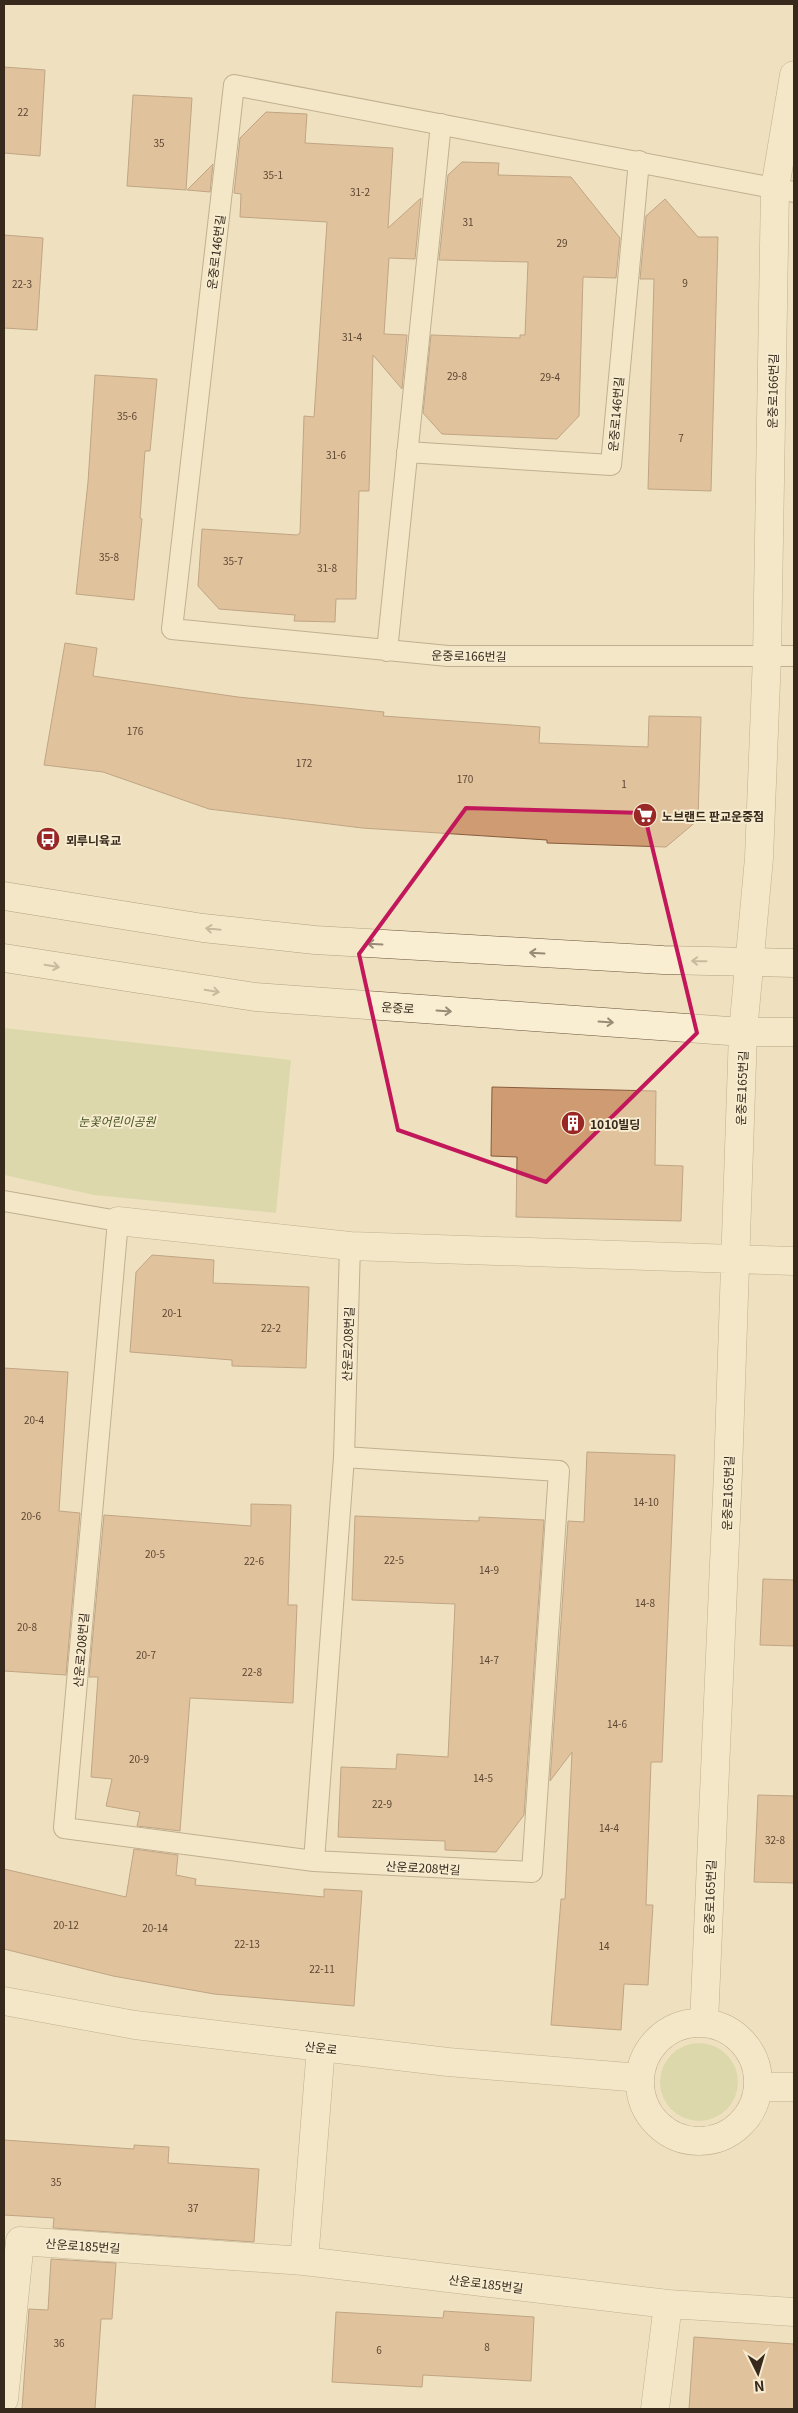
<svg xmlns="http://www.w3.org/2000/svg" width="798" height="2413" font-family="Georgia,'Noto Sans KR',serif">
	<style>
		.green { fill: #c5cd93 }
		.building { fill: #ce9b73; stroke: #875b3c }
		.lines { fill: none; stroke-linecap: round; stroke-linejoin: round }
		.service-casing { stroke: #887257; stroke-width: 22 }
		.minor-casing { stroke: #887257; stroke-width: 29 }
		.secondary-casing { stroke: #69533a; stroke-width: 29 }
		.service { stroke: #f9eed2; stroke-width: 20 }
		.minor { stroke: #f9eed2; stroke-width: 28 }
		.secondary { stroke: #f9eed2; stroke-width: 28 }
		.oneway { stroke: #988c77 }
		.marked { fill: none; stroke: #c2185b; stroke-width: 4; stroke-linejoin: round }
		.labels { text-anchor: middle; dominant-baseline: central; stroke-width: 4; stroke-linejoin: round; paint-order: stroke }
		.number-label { font-size: 10px; fill: #5d4632 }
		.street-label { font-size: 12px; fill: #37291c; stroke: #f6ebce }
		.poi-label { font-size: 12px; font-weight: bold; fill: #37291c; stroke: #f6ebce; text-anchor: start }
		.park-label { font-size: 12px; font-style: italic; fill: #465422; stroke: #f6ebce }
	</style>
	<rect width="100%" height="100%" fill="#efe1bf"/>
	<path class="green" d="M4,1028l287,32 -15,153 -182,-18 -90,-20z
		M660 2082a39 39 0 1 1 78 0a39 39 0 1 1-78 0Z"/>
	<path class="building" d="M4,67l41,3 -5,86 -36,-3z
		M133,95l59,3 -6,92 -59,-4z
		M266,112l41,2 -2,29 88,5 -5,80 33,-30 -6,61 -26,-1 -5,76 23,1 -5,54 -29,-34 -4,136h-10l-3,108h-20l-1,23 -41,-1 1,-6 -76,-6 -21,-23 4,-57 95,6 3,-2 4,-117 10,1 13,-195 -87,-5 1,-23 -7,-1 6,-55z
		M462,162l37,1 -1,12 73,2 49,61 -4,40 -33,-1 -4,139 -22,23 -115,-5 -19,-21 8,-78 89,3v-3h5l3,-73 -89,-2 9,-85z
		M213,164l-3,28 -23,-2z
		M665,199l33,38h20l-7,254 -63,-2 6,-210h-14l6,-63z
		M4,235l39,3 -6,92 -33,-2z
		M95,375l62,4 -7,72h-5l-5,67 2,1 -8,81 -58,-6 12,-112z
		M65,643l32,5 -4,28 145,21 146,15 -1,4 157,11 -1,16 109,4 1,-31 52,1 -3,103 -32,27 -119,-4v-3l-185,-12 -153,-19 -106,-37 -59,-7z
		M492,1087l164,4 -1,74 28,1 -2,55 -165,-4 1,-60 -26,-1z
		M152,1255l62,5 -1,23 96,4 -3,81 -74,-2v-6l-102,-8 6,-80z
		M4,1368l64,4 -9,139 21,2 -14,162 -62,-4z
		M587,1452l88,3 -13,307h-11l-5,143h7l-5,80 -24,-1 -3,46 -70,-5 10,-126h4l7,-147 -22,29 18,-260 16,1z
		M251,1504l40,1 -3,100h9l-4,98 -103,-5 -10,133 -43,-5 3,-14 -34,-6 6,-27 -21,-2 7,-100h-9l15,-162 147,11z
		M355,1516l124,5v-4l65,3 -20,295 -28,37 -51,-2v-9l-107,-4 3,-70 55,2 1,-15 51,3 7,-153 -103,-4z
		M763,1579l31,1v66l-34,-1z
		M758,1795l36,1v87l-40,-1z
		M134,1849l44,6 -2,20 20,4 -1,6 129,12v-8l38,2 -8,115 -140,-12 -101,-18 -109,-27v-80l122,28z
		M4,2140l130,9v-4l35,2 -1,16 91,6 -5,73 -201,-14 1,-10 -50,-3z
		M51,2259l65,4 -4,56h-11l-6,90h-73l7,-100 19,1z
		M444,2311l90,6 -3,64 -108,-6 -1,12 -90,-5 4,-70 107,6z
		M694,2337l100,7v65h-105z"/>
	<g class="lines">
		<g class="service-casing">
			<path id="service" d="M794,192l-560,-107 -62,544 276,27h346
				M407,452l204,13 28,-304
				M387,651l54,-527
				M4,1201l114,20 -54,607 250,33 218,11 27,-401 -215,-14
				M314,1861l30,-404 6,-211"/>
		</g>
		<g class="minor-casing">
			<path id="minor" d="M118,1221l232,25 444,15
				M4,2001l131,24 313,37 192,16
				M640 2082a59 59 0 1 1 118 0a59 59 0 1 1-118 0Z
				M704,2023l24,-551 15,-440 16,-174 8,-202 8,-468 19,-113
				M759,2087h35
				M304,2261l17,-214
				M668,2304l126,8
				M4,2399l16,-158 284,20 364,43 -13,105"/>
		</g>
		<g class="secondary-casing">
			<path id="secondary" d="M4,896l199,32 112,12 348,20 131,3
				M4,958l251,39 488,35h51"/>
		</g>
		<use href="#service" class="service"/>
		<use href="#minor" class="minor"/>
		<use href="#secondary" class="secondary"/>
	</g>
	<defs><path id="oneway-shaft" d="M-6 0H5M1.5-3L5.5 0L1.5 3" fill="none" stroke-width="1.6" stroke-linecap="round" stroke-linejoin="round" transform="scale(1.25)"/></defs>
	<g class="oneway">
		<use href="#oneway-shaft" transform="translate(213 929) rotate(-174)"/>
		<use href="#oneway-shaft" transform="translate(375 944) rotate(-177)"/>
		<use href="#oneway-shaft" transform="translate(537 953) rotate(-177)"/>
		<use href="#oneway-shaft" transform="translate(699 961) rotate(-179)"/>
		<use href="#oneway-shaft" transform="translate(52 966) rotate(9)"/>
		<use href="#oneway-shaft" transform="translate(212 991) rotate(9)"/>
		<use href="#oneway-shaft" transform="translate(444 1011) rotate(4)"/>
		<use href="#oneway-shaft" transform="translate(606 1022) rotate(4)"/>
	</g>
	<path d="M0 0H798V2413H0ZM466,808l178,5 53,220 -151,149 -148,-52 -39,-176z" fill="#efe1bf" fill-opacity=".55" fill-rule="evenodd"/>
	<path class="marked" d="M466,808l178,5 53,220 -151,149 -148,-52 -39,-176z"/>
	<defs>
		<g id="supermarket-disc" transform="scale(1.25)"><circle r="9.5" fill="#982725" stroke="#f6ebce"/><path d="M-6-5.5h2.5l.6 2H6L4.5 2H-2.5L-4.4-4H-6ZM-1.5 3.2a1.3 1.3 0 1 0 .1 0ZM3 3.2a1.3 1.3 0 1 0 .1 0Z" fill="#fff"/></g>
		<g id="bus-disc" transform="scale(1.25)"><circle r="9.5" fill="#982725" stroke="#f6ebce"/><path d="M-5-6H5V4H4V6H2V4H-2V6H-4V4H-5ZM-3.5-4V0h7V-4ZM-3.5 1.2v1.5H-2V1.2ZM2 1.2v1.5H3.5V1.2Z" fill="#fff"/></g>
		<g id="building-disc" transform="scale(1.25)"><circle r="9.5" fill="#982725" stroke="#f6ebce"/><path d="M-4-6H4V6H1V3H-1V6H-4ZM-2.5-4.3h1.7v1.8h-1.7ZM.8-4.3h1.7v1.8H.8ZM-2.5-1h1.7V.8h-1.7ZM.8-1h1.7V.8H.8Z" fill="#fff"/></g>
	</defs>
	<g fill-rule="evenodd">
		<use href="#supermarket-disc" x="645" y="815"/>
		<use href="#bus-disc" x="48" y="839"/>
		<use href="#building-disc" x="573" y="1123"/>
	</g>
	<g class="labels">
		<g class="number-label">
			<text x="23" y="111">22</text>
			<text x="159" y="142">35</text>
			<text x="273" y="174">35-1</text>
			<text x="360" y="191">31-2</text>
			<text x="468" y="221">31</text>
			<text x="562" y="242">29</text>
			<text x="685" y="282">9</text>
			<text x="22" y="283">22-3</text>
			<text x="352" y="336">31-4</text>
			<text x="457" y="375">29-8</text>
			<text x="550" y="376">29-4</text>
			<text x="127" y="415">35-6</text>
			<text x="681" y="437">7</text>
			<text x="336" y="454">31-6</text>
			<text x="109" y="556">35-8</text>
			<text x="233" y="560">35-7</text>
			<text x="327" y="567">31-8</text>
			<text x="135" y="730">176</text>
			<text x="304" y="762">172</text>
			<text x="465" y="778">170</text>
			<text x="624" y="783">1</text>
			<text x="172" y="1312">20-1</text>
			<text x="271" y="1327">22-2</text>
			<text x="34" y="1419">20-4</text>
			<text x="646" y="1501">14-10</text>
			<text x="31" y="1515">20-6</text>
			<text x="155" y="1553">20-5</text>
			<text x="394" y="1559">22-5</text>
			<text x="254" y="1560">22-6</text>
			<text x="489" y="1569">14-9</text>
			<text x="645" y="1602">14-8</text>
			<text x="27" y="1626">20-8</text>
			<text x="146" y="1654">20-7</text>
			<text x="489" y="1659">14-7</text>
			<text x="252" y="1671">22-8</text>
			<text x="617" y="1723">14-6</text>
			<text x="139" y="1758">20-9</text>
			<text x="483" y="1777">14-5</text>
			<text x="382" y="1803">22-9</text>
			<text x="609" y="1827">14-4</text>
			<text x="775" y="1839">32-8</text>
			<text x="66" y="1924">20-12</text>
			<text x="155" y="1927">20-14</text>
			<text x="247" y="1943">22-13</text>
			<text x="604" y="1945">14</text>
			<text x="322" y="1968">22-11</text>
			<text x="56" y="2181">35</text>
			<text x="193" y="2207">37</text>
			<text x="59" y="2342">36</text>
			<text x="487" y="2346">8</text>
			<text x="379" y="2349">6</text>
		</g>
		<g class="street-label">
			<text transform="translate(215 252) rotate(-83)">운중로146번길</text>
			<text transform="translate(772 391) rotate(-89)">운중로166번길</text>
			<text transform="translate(615 414) rotate(-85)">운중로146번길</text>
			<text transform="translate(469 655) rotate(1)">운중로166번길</text>
			<text transform="translate(398 1007) rotate(4)">운중로</text>
			<text transform="translate(741 1088) rotate(-88)">운중로165번길</text>
			<text transform="translate(347 1344) rotate(-88)">산운로208번길</text>
			<text transform="translate(727 1493) rotate(-88)">운중로165번길</text>
			<text transform="translate(80 1650) rotate(-85)">산운로208번길</text>
			<text transform="translate(423 1867) rotate(3)">산운로208번길</text>
			<text transform="translate(709 1897) rotate(-88)">운중로165번길</text>
			<text transform="translate(321 2047) rotate(7)">산운로</text>
			<text transform="translate(83 2245) rotate(4)">산운로185번길</text>
			<text transform="translate(486 2283) rotate(7)">산운로185번길</text>
		</g>
		<g class="poi-label">
			<text x="662" y="815">노브랜드 판교운중점</text>
			<text x="66" y="839">뫼루니육교</text>
			<text x="590" y="1123">1010빌딩</text>
		</g>
		<g class="park-label">
			<text x="117" y="1120">눈꽃어린이공원</text>
		</g>
	</g>
	<rect width="798" height="2413" fill="none" stroke="#37291c" stroke-width="10"/>
	<g transform="translate(758 2373) rotate(175)" stroke="#f6ebce" stroke-width="4" paint-order="stroke">
	<path d="M0-4L9 19L0 12L-9 19Z" fill="#37291c"/>
	<text y="-8" font-size="14" font-weight="bold" text-anchor="middle" fill="#37291c">N</text>
	</g>
</svg>
